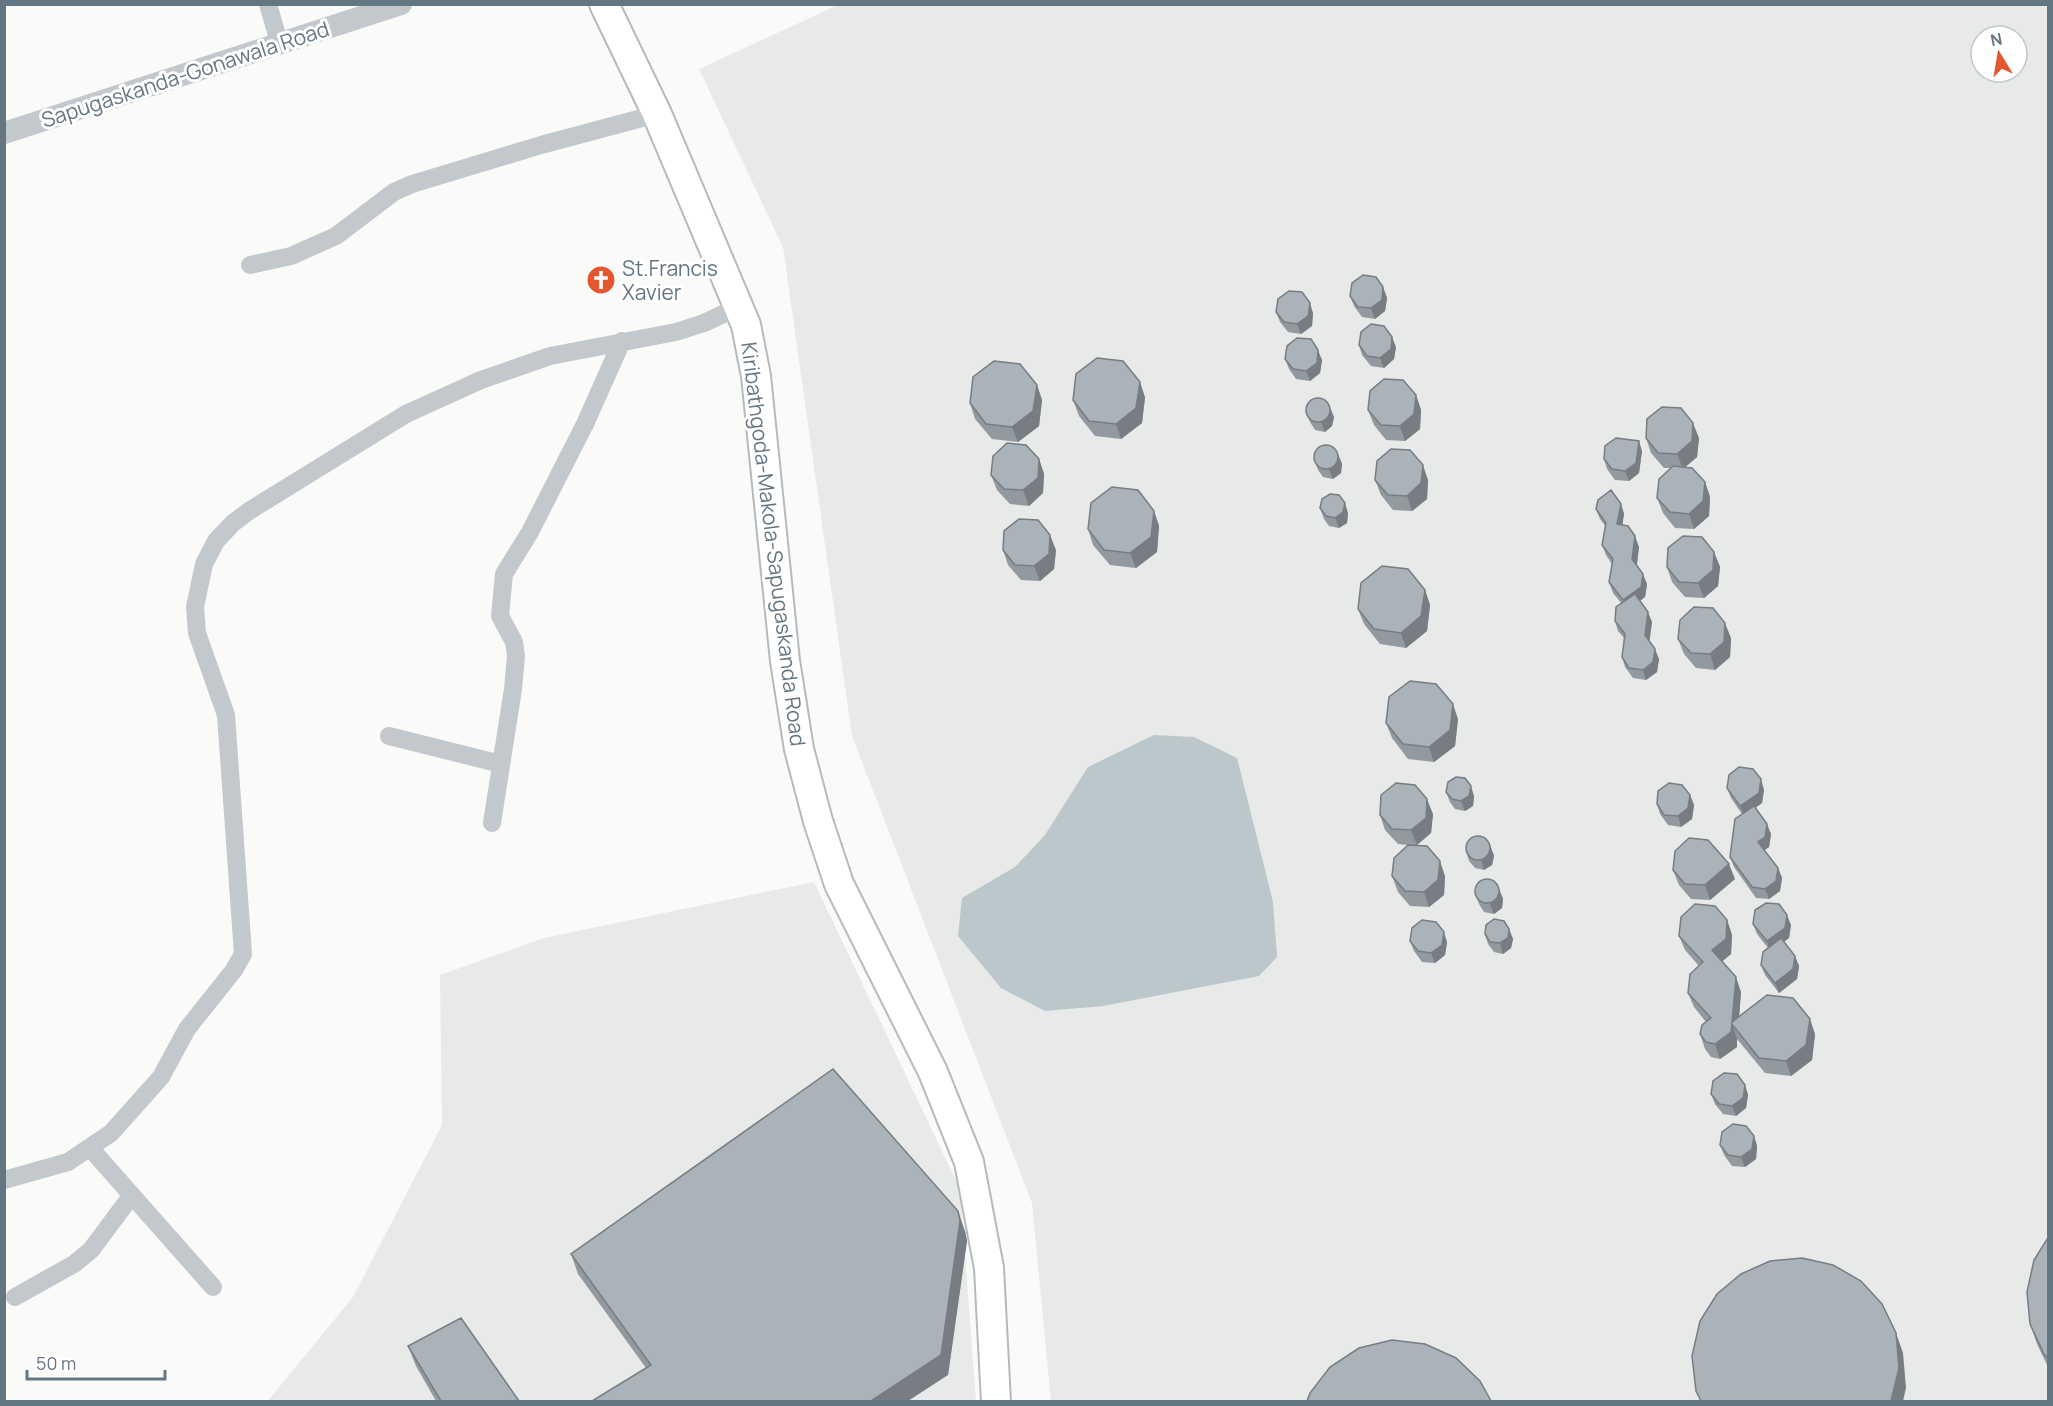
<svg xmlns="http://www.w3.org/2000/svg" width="2053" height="1406" font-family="Manrope,sans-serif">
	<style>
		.built { fill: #e8e9e9; fill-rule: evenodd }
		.water { fill: #bbc7cb }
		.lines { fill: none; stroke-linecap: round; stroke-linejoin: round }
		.primary-casing { stroke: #b5babe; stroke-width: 32 }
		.minor { stroke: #c3c8cc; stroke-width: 18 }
		.tertiary { stroke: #c3c8cc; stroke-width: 22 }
		.primary { stroke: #fff; stroke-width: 28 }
		.wall { fill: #929a9f }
		.shaded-wall { fill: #777d82 }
		.building { fill: #aab3b9; stroke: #777d82; stroke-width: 1.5 }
		.labels { text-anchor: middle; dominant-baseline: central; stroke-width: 6; stroke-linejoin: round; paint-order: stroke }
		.street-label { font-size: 21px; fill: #657683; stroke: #fff }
		.poi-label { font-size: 21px; fill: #657683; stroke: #fff; text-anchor: start }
	</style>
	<rect width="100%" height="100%" fill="#fafaf8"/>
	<path class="built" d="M840,4l1208,1v1396h-997l-19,-198 -180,-467 -69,-489 -84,-178zM1981,36h36v36h-36z
		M814,882l146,307 16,212 -709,1 86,-105 89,-172 -2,-150 104,-37z"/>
	<path class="water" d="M1154,735l40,2 43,21 36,144 4,55 -18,19 -156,30 -58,5 -44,-23 -43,-52 4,-38 53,-31 30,-32 43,-68z"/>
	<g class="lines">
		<g class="primary-casing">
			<path id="primary" d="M604,4l53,110 89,211 10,51 29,285 14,88 19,72 21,63 94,188 36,90 20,106 7,134"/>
		</g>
		<path class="minor" d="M268,4l11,38
			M250,265l41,-9 45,-20 58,-44 18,-8 129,-39 116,-31
			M389,736l112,28
			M492,823l21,-134 3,-33 -2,-14 -14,-26 4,-42 26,-42 55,-108 37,-83
			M91,1149l122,138
			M4,1180l64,-18 43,-29 50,-56 26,-48 47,-59 9,-16 -17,-239 -29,-82 -2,-26 9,-43 12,-23 17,-18 16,-12 157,-97 75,-34 69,-24 126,-24 28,-9 34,-16
			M15,1297l59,-33 17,-14 41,-55"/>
		<path class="tertiary" d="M4,133l397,-129"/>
		<use href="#primary" class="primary"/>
	</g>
	<path class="wall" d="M1383,287l4,11 -2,13 -10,8 -13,-2 -8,-11 -4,-10z
		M1276,312l37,1 -1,13 -11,8 -13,-2 -8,-10z
		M1359,345l37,2 -2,12 -10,9 -13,-2 -9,-11z
		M1285,359l37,1 -2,13 -10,8 -14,-2 -7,-10z
		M1037,385l5,15 -3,26 -21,16 -26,-3 -17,-20 -5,-16z
		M1416,395l5,15 -1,19 -15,12 -19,-1 -12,-15 -6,-15z
		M1145,397l-3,26 -21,16 -26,-3 -16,-20 -6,-16z
		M1306,412l28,5 -2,9 -7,6 -10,-2 -5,-8z
		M1646,438h53l-2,19 -12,10 20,15 5,15 -1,19 -15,13 -19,-1 -12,-15 -6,-15 14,-30h-7l-13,-15z
		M1642,451l-3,22 -10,8 -14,-1 -8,-11 -3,-10z
		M1338,454l4,10 -1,9 -8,6 -10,-2 -5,-7 -4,-11z
		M1039,459l5,15 -1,19 -14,13 -19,-2 -13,-14 -6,-15z
		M1375,480h53l-1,19 -15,12 -19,-1 -12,-15z
		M1621,504l3,10 -2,11 17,22 -2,18 10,19 -2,13 -5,4 12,21 -3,19 10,18 -2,13 -11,8 -13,-2 -8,-11 -3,-10 2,-19 -6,-7 -3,-10 7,-17 -9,-11 -4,-11 3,-18 -6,-9 -4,-10 4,-18 -6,-8 -4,-10z
		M1320,508l28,5 -1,10 -8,5 -10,-2 -5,-7z
		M1154,511l5,15 -2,26 -21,16 -26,-3 -17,-20 -5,-16z
		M1003,550h53l-2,19 -14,12 -19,-1 -13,-15z
		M1714,552l6,15 -2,19 -14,12 -19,-1 -13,-15 -5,-15z
		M1425,590l5,15 -3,26 -21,17 -26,-4 -16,-20 -6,-15z
		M1731,638l-1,19 -15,13 -19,-2 -12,-14 -6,-15z
		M1458,719l-3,27 -21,16 -26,-3 -16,-21 -6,-15z
		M1727,788l37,2 -2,13 -7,5 16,26 -2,13 -5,3 14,18 4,10 -2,13 -11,8 -13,-1 -22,-31 -4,-10 12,-43 -11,-16z
		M1446,792l28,4 -1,10 -8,5 -10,-2 -5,-7z
		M1690,795l4,10 -2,14 -11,8 -13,-2 -8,-11 -3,-10z
		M1433,814l-2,19 -14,12 28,31 -1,19 -15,12 -19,-1 -12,-14 -6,-16 16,-31 -10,-1 -13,-14 -5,-15z
		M1490,845l4,11 -2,9 -8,5 -9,-2 -6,-7 -3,-10z
		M1673,870l62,9 -25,21 -19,-1 -12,-14z
		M1499,889l4,10 -1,9 -8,6 -10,-2 -5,-8 -4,-10z
		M1727,920l5,15 -1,19 -9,7 19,31 -2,25 76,17 -3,26 -21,16 -26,-3 -28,-34v8l-17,12 -9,-2 -6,-8 -5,-15 6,-12 -12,-15 -6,-14 11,-27 -14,-16 -6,-14z
		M1753,924l38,1 -2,13 -5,4 11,14 4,10 -2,13 -18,14 -14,-18 -4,-10 7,-17 -11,-14z
		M1509,929l4,10 -2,9 -8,6 -9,-2 -6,-8 -3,-10z
		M1410,941l37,1 -2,13 -10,8 -13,-1 -8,-11z
		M1745,1085l3,10 -2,13 -10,8 -13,-2 -8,-10 -4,-10z
		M1754,1136l3,10 -1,13 -11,8 -13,-1 -8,-11 -4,-10z
		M965,1231l2,10 -19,134 -302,-7 -68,-94 -7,-20z
		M2049,1236v133l-12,-25 -7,-20z
		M408,1346l111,55h-83l-20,-35z"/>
	<path class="shaded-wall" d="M1383,287l4,11 -2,13 -10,8 -4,-11z
		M1310,303l3,10 -1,13 -11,8 -4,-10z
		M1392,337l4,10 -2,12 -10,9 -4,-10z
		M1318,350l4,10 -2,13 -10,8 -4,-10z
		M1140,382l5,15 -3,26 -21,16 -5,-15z
		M1037,385l5,15 -3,26 -21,16 -6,-15z
		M1416,395l5,15 -1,19 -15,12 -5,-15z
		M1330,407l4,10 -2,9 -7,6 -4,-10z
		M1693,423l6,15 -2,19 -14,12 -6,-15z
		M1639,441l3,10 -3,22 -10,8 -4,-10z
		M1338,454l4,10 -1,9 -8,6 -4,-10z
		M1039,459l5,15 -1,19 -14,13 -6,-16z
		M1423,465l5,15 -1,19 -15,12 -5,-15z
		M1705,482l5,15 -1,19 -15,13 -5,-15z
		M1345,503l3,10 -1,10 -8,5 -4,-10z
		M1621,504l3,10 -3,21 -4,-11z
		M1154,511l5,15 -2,26 -21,16 -6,-15z
		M1050,535l6,15 -2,19 -14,12 -6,-15z
		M1635,536l4,11 -3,23 -4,-11z
		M1714,552l6,15 -2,19 -14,12 -6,-15z
		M1643,574l4,10 -2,13 -18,13 -4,-10z
		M1425,590l5,15 -3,26 -21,17 -5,-15z
		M1648,612l4,10 -3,23 -4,-10z
		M1725,623l6,15 -1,19 -15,13 -5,-16z
		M1655,649l4,10 -2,13 -11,8 -3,-10z
		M1453,704l5,15 -3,27 -21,16 -5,-15z
		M1761,779l3,11 -2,13 -18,13 -4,-10z
		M1471,786l3,10 -1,10 -8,5 -4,-10z
		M1690,795l4,10 -2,14 -11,8 -3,-11z
		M1427,799l6,15 -2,19 -14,12 -6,-15z
		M1767,824l4,10 -2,13 -7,5 -4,-10z
		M1490,845l4,11 -2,9 -8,5 -3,-10z
		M1440,861l5,15 -1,19 -15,12 -5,-15z
		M1729,864l6,15 -25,21 -5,-15z
		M1778,868l4,10 -2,13 -11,8 -4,-10z
		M1499,889l4,10 -1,9 -8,6 -4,-10z
		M1787,915l4,10 -2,13 -19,14 -3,-11z
		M1727,920l5,15 -1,19 -13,11 -6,-15z
		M1509,929l4,10 -2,9 -8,6 -3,-11z
		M1444,932l3,10 -2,13 -10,8 -4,-10z
		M1795,956l4,10 -2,13 -18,14 -4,-10z
		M1736,977l5,15 -3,39 -6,-9z
		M1810,1019l5,15 -3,26 -21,16 -5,-15z
		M1732,1024l5,15v8l-17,12 -5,-15z
		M1745,1085l3,10 -2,13 -10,8 -4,-10z
		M1754,1136l3,10 -1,13 -11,8 -4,-10z
		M958,1211l7,20 2,10 -19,134 -40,26h-37z
		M1896,1333l7,20 3,35 -3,13h-12z"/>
	<path class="building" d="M1363,275l13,2 7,10 -1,13 -11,8 -13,-1 -8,-11 2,-13z
		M1289,291l13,1 8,11 -2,13 -11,8 -13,-2 -8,-10 2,-13z
		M1371,324l13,2 8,11 -1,12 -11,9 -13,-2 -8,-11 2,-13z
		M1297,338l14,1 7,11 -1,13 -11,8 -13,-2 -8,-10 2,-13z
		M1097,358l26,3 17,21 -4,26 -20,16 -27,-3 -16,-21 3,-26z
		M994,361l26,3 17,21 -4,26 -21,16 -26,-3 -16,-21 3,-26z
		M1384,379l19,1 13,15 -2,19 -14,12 -19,-1 -13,-15 2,-19z
		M1306 410a12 12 0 1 1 24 0a12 12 0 1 1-24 0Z
		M1662,407l19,1 12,15 -1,18 -15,13 -19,-1 -12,-15 1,-19z
		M1616,438l23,3 -3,22 -11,8 -13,-2 -8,-10 1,-13z
		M1007,443l19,2 13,14 -1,19 -15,12 -19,-1 -13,-14 2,-19z
		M1314 457a12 12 0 1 1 24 0a12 12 0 1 1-24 0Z
		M1391,449l19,1 13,15 -2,18 -14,13 -19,-1 -13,-15 2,-19z
		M1673,466l19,2 13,14 -2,19 -14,13 -19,-2 -13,-14 2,-19z
		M1112,487l26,3 16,21 -3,26 -21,16 -26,-3 -16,-21 3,-26z
		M1611,490l10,14 -4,20 11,2 7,10 -3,23 11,15 -2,13 -18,13 -14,-18 4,-23 -11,-14 4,-22 -10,-14 2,-9z
		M1330,494l9,1 6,8 -2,9 -8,6 -9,-2 -6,-8 2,-9z
		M1019,519l19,1 12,15 -1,19 -15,12 -19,-1 -12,-15 1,-19z
		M1683,536l19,1 12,15 -1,18 -15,13 -19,-1 -12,-15 1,-19z
		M1382,566l26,3 17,21 -4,26 -20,17 -27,-4 -16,-20 3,-26z
		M1635,594l13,18 -3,23 10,14 -2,13 -10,8 -14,-2 -7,-11 3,-23 -10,-13 1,-14z
		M1694,607l19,1 12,15 -1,19 -14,12 -19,-1 -13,-14 2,-19z
		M1410,681l26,3 17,20 -3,26 -21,17 -26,-3 -17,-21 3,-26z
		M1739,767l14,2 8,10 -2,14 -19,13 -13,-18 2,-13z
		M1456,777l9,1 6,8 -2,10 -8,5 -9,-2 -6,-7 2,-10z
		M1396,783l19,2 12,14 -1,19 -15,12 -19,-1 -12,-14 1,-20z
		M1669,783l13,2 8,10 -2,13 -10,8 -14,-1 -7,-11 1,-13z
		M1754,806l13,18 -2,13 -7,5 20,26 -2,13 -11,8 -13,-2 -22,-30 5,-38z
		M1466 848a12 12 0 1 1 24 0a12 12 0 1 1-24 0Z
		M1689,838l19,2 21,24 -24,21 -20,-1 -12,-14 2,-19z
		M1408,845l19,1 13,15 -2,19 -14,12 -19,-1 -13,-15 2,-18z
		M1475 891a12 12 0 1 1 24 0a12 12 0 1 1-24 0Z
		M1766,903l13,1 8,11 -2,13 -18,13 -14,-17 2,-14z
		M1695,904l20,2 12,14 -1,19 -14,11 24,27 -4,45 35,-27 26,3 17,21 -4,26 -20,16 -27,-3 -27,-34 -1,8 -16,12 -9,-2 -6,-8 2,-9 9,-7 -23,-25 2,-19 13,-12 -24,-26 2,-19z
		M1494,919l10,2 5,8 -1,9 -8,5 -10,-1 -5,-8 1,-9z
		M1422,920l14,2 8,10 -2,13 -11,8 -13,-2 -8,-10 2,-13z
		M1781,938l14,18 -2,13 -18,14 -14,-18 2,-13z
		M833,1069l125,142 2,10 -19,134 -70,46h-279l59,-36 -80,-111z
		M1724,1073l13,1 8,11 -2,13 -11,8 -13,-2 -8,-10 2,-13z
		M1733,1124l13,2 8,10 -2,13 -11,8 -13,-2 -8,-10 2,-13z
		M2049,1236v123l-5,-5 -14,-30 -3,-32 7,-32z
		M1802,1258l31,7 28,16 21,23 14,29 3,35 -8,33h-190l-5,-10 -4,-35 8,-35 17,-27 24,-20 29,-13z
		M461,1318l58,83h-78l-33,-55z
		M1392,1340l33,4 31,14 24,23 11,20h-184l3,-8 20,-26 29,-19z"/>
	<defs>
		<g id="church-disc" transform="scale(1.5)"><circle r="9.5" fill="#e4572e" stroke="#fff"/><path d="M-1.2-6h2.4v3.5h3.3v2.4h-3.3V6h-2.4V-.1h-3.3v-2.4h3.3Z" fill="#fff"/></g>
	</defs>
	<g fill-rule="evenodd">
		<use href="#church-disc" x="601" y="280"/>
	</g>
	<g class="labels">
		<g class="street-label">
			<text transform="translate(185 74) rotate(-18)">Sapugaskanda-Gonawala Road</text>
			<text transform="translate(774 544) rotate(83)">Kiribathgoda-Makola-Sapugaskanda Road</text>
		</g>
		<g class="poi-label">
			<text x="622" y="268">St.Francis<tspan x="622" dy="24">Xavier</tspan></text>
		</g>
	</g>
	<rect width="2053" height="1406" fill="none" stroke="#657683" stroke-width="12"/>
	<g transform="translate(1999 54) rotate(349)"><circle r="28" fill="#ffffff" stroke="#c1c8cd" stroke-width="1.5"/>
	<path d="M0-4.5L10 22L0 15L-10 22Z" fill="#e4572e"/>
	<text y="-9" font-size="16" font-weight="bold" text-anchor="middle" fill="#657683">N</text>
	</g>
	<path d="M27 1370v9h138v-9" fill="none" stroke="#657683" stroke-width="3"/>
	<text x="36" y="1370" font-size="18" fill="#657683" stroke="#ffffff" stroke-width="4.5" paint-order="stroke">50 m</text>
</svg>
